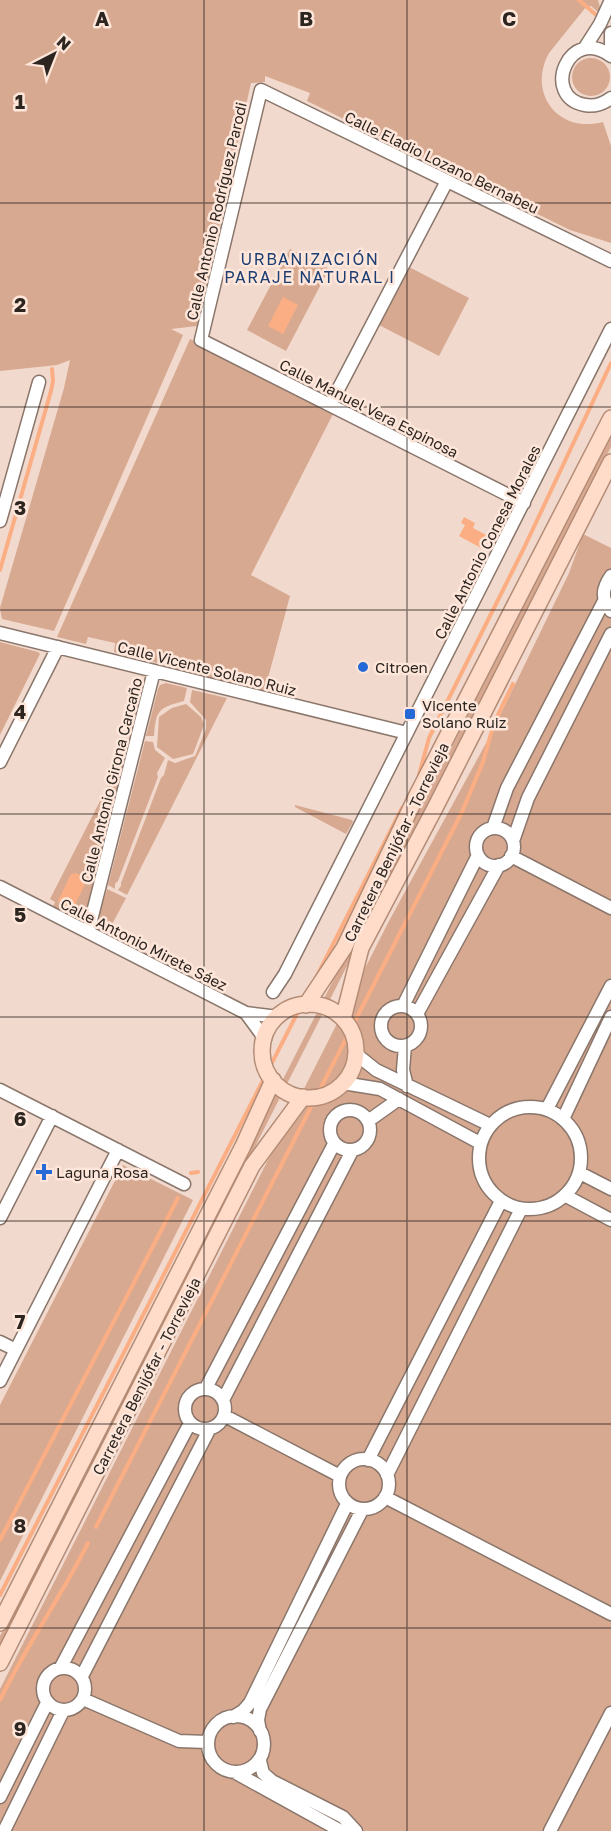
<svg xmlns="http://www.w3.org/2000/svg" width="611" height="1831" font-family="'Golos Text',sans-serif">
	<style>
		.green { fill: #d8a991 }
		.water { fill: #fbae83 }
		.lines { fill: none; stroke-linecap: round; stroke-linejoin: round }
		.stream { stroke: #fbae83; stroke-width: 4 }
		.minor-casing { stroke: #8a766b; stroke-width: 15 }
		.major-casing { stroke: #b48c76; stroke-width: 18 }
		.minor { stroke: #fff; stroke-width: 12 }
		.major { stroke: #fedcc9; stroke-width: 15 }
		.grid { fill: none; stroke: #2d2520; stroke-width: 1.5; stroke-opacity: 0.55 }
		.poi-dot { fill: #2469d5; stroke: #fee7da; stroke-width: 2 }
		.labels { text-anchor: middle; dominant-baseline: central; stroke-width: 5; stroke-linejoin: round; paint-order: stroke }
		.street-label { font-size: 15px; fill: #2d2520; stroke: #fee7da }
		.poi-label { font-size: 15px; fill: #2d2520; stroke: #fee7da; text-anchor: start }
		.neighbourhood-label { font-size: 16px; letter-spacing: 1.5px; fill: #1d3e73; stroke: #fee7da }
		.grid-label { font-size: 20px; text-anchor: middle; font-weight: bold; fill: #2d2520; stroke: #fee7da; stroke-width: 5; stroke-linejoin: round; paint-order: stroke }
	</style>
	<rect width="100%" height="100%" fill="#f1d9cd"/>
	<path class="green" d="M0,0h598l2,7 -1,6 -8,-7 -5,1 -37,46c-22,40 9,81 54,69l8,24v97l-41,-13 -263,-129 3,-8 -45,-17v6l-14,1 -54,243 -26,3 12,6 -129,296 -52,-12 -2,-11 64,-220 6,-28 -13,5 -57,6z
		M572 77a19 19 0 1 1 38 0a19 19 0 1 1-38 0Z
		M290,249l39,20 -43,82 -39,-21z
		M409,267l60,31 -30,58 -60,-31z
		M190,339l16,8v3l127,64 -82,161 39,21 -26,97 -98,-25 1,-9 -8,-2 -2,6 -43,-11 1,-9 -27,-6 -2,7 -29,-7z
		M611,434v13l-611,1201v-12z
		M583,534l28,14v1283h-611v-142l389,-768 102,-187 78,-161z
		M0,642l38,10 2,2 -40,81z
		M166,683l21,5 -3,13c-26,7 -28,9 -30,35h-8l12,-47 2,-4z
		M192,690l35,8 -100,197 -9,-5 3,-4v-3l40,-105 3,-3 4,-15 7,3 20,-7 11,-27v-9l-16,-18z
		M186,704l15,13 3,8 -11,29 -20,5 -16,-12 2,-30 13,-9z
		M145,741l8,1 2,8 10,8 -8,15 1,4 -40,104 -3,3v5l-7,-4z
		M123,756l4,1 -41,165 -2,1 -32,-14 3,-7 -5,-3z
		M295,805l57,15 1,2 -7,12 -51,-27z
		M107,889l19,9 -19,36c-15,-9 -4,-31 0,-45z
		M123,1165l70,35 -193,381v-176z"/>
	<path class="water" d="M283,297l15,8 -15,29 -15,-8z
		M464,517l11,6 -2,5 17,9 -7,12 -24,-13 6,-11 -4,-2z
		M76,873l11,7 -14,29 -15,-8 13,-27z"/>
	<g class="lines">
		<path class="stream" d="M579,0l16,14
			M0,570l51,-179 2,-10 -1,-12
			M419,775l10,-37 95,-190 87,-185
			M316,978l86,-170
			M191,1173l7,-1
			M96,1527l366,-715 21,-50 11,-39 19,-39
			M0,1540l178,-342
			M0,1595l301,-589
			M0,1700c26,-54 61,-103 88,-157"/>
		<g class="minor-casing">
			<path id="minor" d="M611,33v22
				M584,49l16,-25 11,-24
				M611,56c-42,-32 -71,41 -26,49 10,2 18,-1 26,-7
				M330,405l117,-224
				M524,503l-323,-163 60,-250 350,171
				M0,521l39,-139
				M611,576c-9,13 -10,22 0,35
				M0,633l407,100
				M0,762l58,-115
				M493,828l14,-40 97,-187
				M476 847a19 19 0 1 1 38 0a19 19 0 1 1-38 0Z
				M513,841l15,-43 83,-164
				M511,856l100,52
				M0,887l246,126 19,26
				M88,932l66,-261
				M273,992l12,-18 326,-645
				M381 1026a20 20 0 1 1 40 0a20 20 0 1 1-40 0Z
				M403,1006l75,-151
				M246,1013l32,4
				M417,1014l82,-149
				M405,1046l-2,24 4,16
				M356,1054l20,16 114,55
				M343,1083l37,6 100,54
				M0,1090l184,94
				M479 1158a51 51 0 1 1 102 0a51 51 0 1 1-102 0Z
				M547,1109l64,-123
				M330 1130a20 20 0 1 1 40 0a20 20 0 1 1-40 0Z
				M564,1117l47,-100
				M368,1121l31,-22
				M580,1173l31,16
				M566,1196l45,24
				M0,1218l52,-102
				M0,1342l16,8
				M0,1381l118,-231
				M206,1388l128,-244
				M185 1409a20 20 0 1 1 40 0a20 20 0 1 1-40 0Z
				M223,1400l129,-249
				M225,1416l115,60
				M339 1484a25 25 0 1 1 50 0a25 25 0 1 1-50 0Z
				M368,1460l133,-259
				M387,1475l134,-266
				M385,1497l226,117
				M61,1667l129,-244
				M43 1689a21 21 0 1 1 42 0a21 21 0 1 1-42 0Z
				M82,1676l127,-246
				M83,1699l96,42 28,1
				M208 1744a28 28 0 1 1 56 0a28 28 0 1 1-56 0Z
				M233,1717l10,-6 7,-8 97,-199
				M260,1731l-2,-11 2,-11 102,-199
				M260,1761l3,12 9,8 71,36 13,14
				M236,1773l105,58
				M0,1797l47,-94
				M4,1831l59,-120
				M550,1831l61,-118"/>
		</g>
		<g class="major-casing">
			<path id="major" d="M262 1051a47 47 0 1 1 94 0a47 47 0 1 1-94 0Z
				M306,1005l38,-57 73,-153 194,-377
				M343,1019l18,-71 74,-140 176,-346
				M0,1623l243,-477 30,-66
				M0,1663l252,-497 51,-69"/>
		</g>
		<use href="#minor" class="minor"/>
		<use href="#major" class="major"/>
	</g>
	<path class="grid" d="M204,0v1831M407,0v1831M0,203h611M0,407h611M0,610h611M0,814h611M0,1017h611M0,1221h611M0,1424h611M0,1628h611"/>
	<g class="poi-dot">
		<circle cx="363" cy="667" r="6"/>
		<rect x="404" y="708" width="12" height="12" rx="3"/>
		<path d="M41 1163h6v6h6v6h-6v6h-6v-6h-6v-6h6z"/>
	</g>
	<g class="labels">
		<g class="street-label">
			<text transform="translate(442 162) rotate(26)">Calle Eladio Lozano Bernabeu</text>
			<text transform="translate(216 211) rotate(-77)">Calle Antonio Rodríguez Parodi</text>
			<text transform="translate(369 408) rotate(27)">Calle Manuel Vera Espinosa</text>
			<text transform="translate(487 542) rotate(-63)">Calle Antonio Conesa Morales</text>
			<text transform="translate(207 668) rotate(14)">Calle Vicente Solano Ruiz</text>
			<text transform="translate(111 780) rotate(-76)">Calle Antonio Girona Carcaño</text>
			<text transform="translate(396 842) rotate(-64)">Carretera Benijófar - Torrevieja</text>
			<text transform="translate(144 944) rotate(27)">Calle Antonio Mirete Sáez</text>
			<text transform="translate(146 1376) rotate(-63)">Carretera Benijófar - Torrevieja</text>
		</g>
		<g class="poi-label">
			<text x="375" y="667">Citroen</text>
			<text x="422" y="705">Vicente<tspan x="422" dy="17">Solano Ruiz</tspan></text>
			<text x="56" y="1172">Laguna Rosa</text>
		</g>
		<g class="neighbourhood-label">
			<text x="310" y="259">URBANIZACIÓN<tspan x="310" dy="18">PARAJE NATURAL I</tspan></text>
		</g>
	</g>
	<g class="grid-label">
		<text x="102" y="26">A</text>
		<text x="306" y="26">B</text>
		<text x="509" y="26">C</text>
		<text x="20" y="109">1</text>
		<text x="20" y="312">2</text>
		<text x="20" y="515">3</text>
		<text x="20" y="719">4</text>
		<text x="20" y="922">5</text>
		<text x="20" y="1126">6</text>
		<text x="20" y="1329">7</text>
		<text x="20" y="1533">8</text>
		<text x="20" y="1736">9</text>
	</g>
	<g transform="translate(54 54) rotate(42)" stroke="#fee7da" stroke-width="4.5" paint-order="stroke">
	<path d="M0-4.5L10 22L0 15L-10 22Z" fill="#2d2520"/>
	<text y="-9" font-size="16" font-weight="bold" text-anchor="middle" fill="#2d2520">N</text>
	</g>
</svg>
